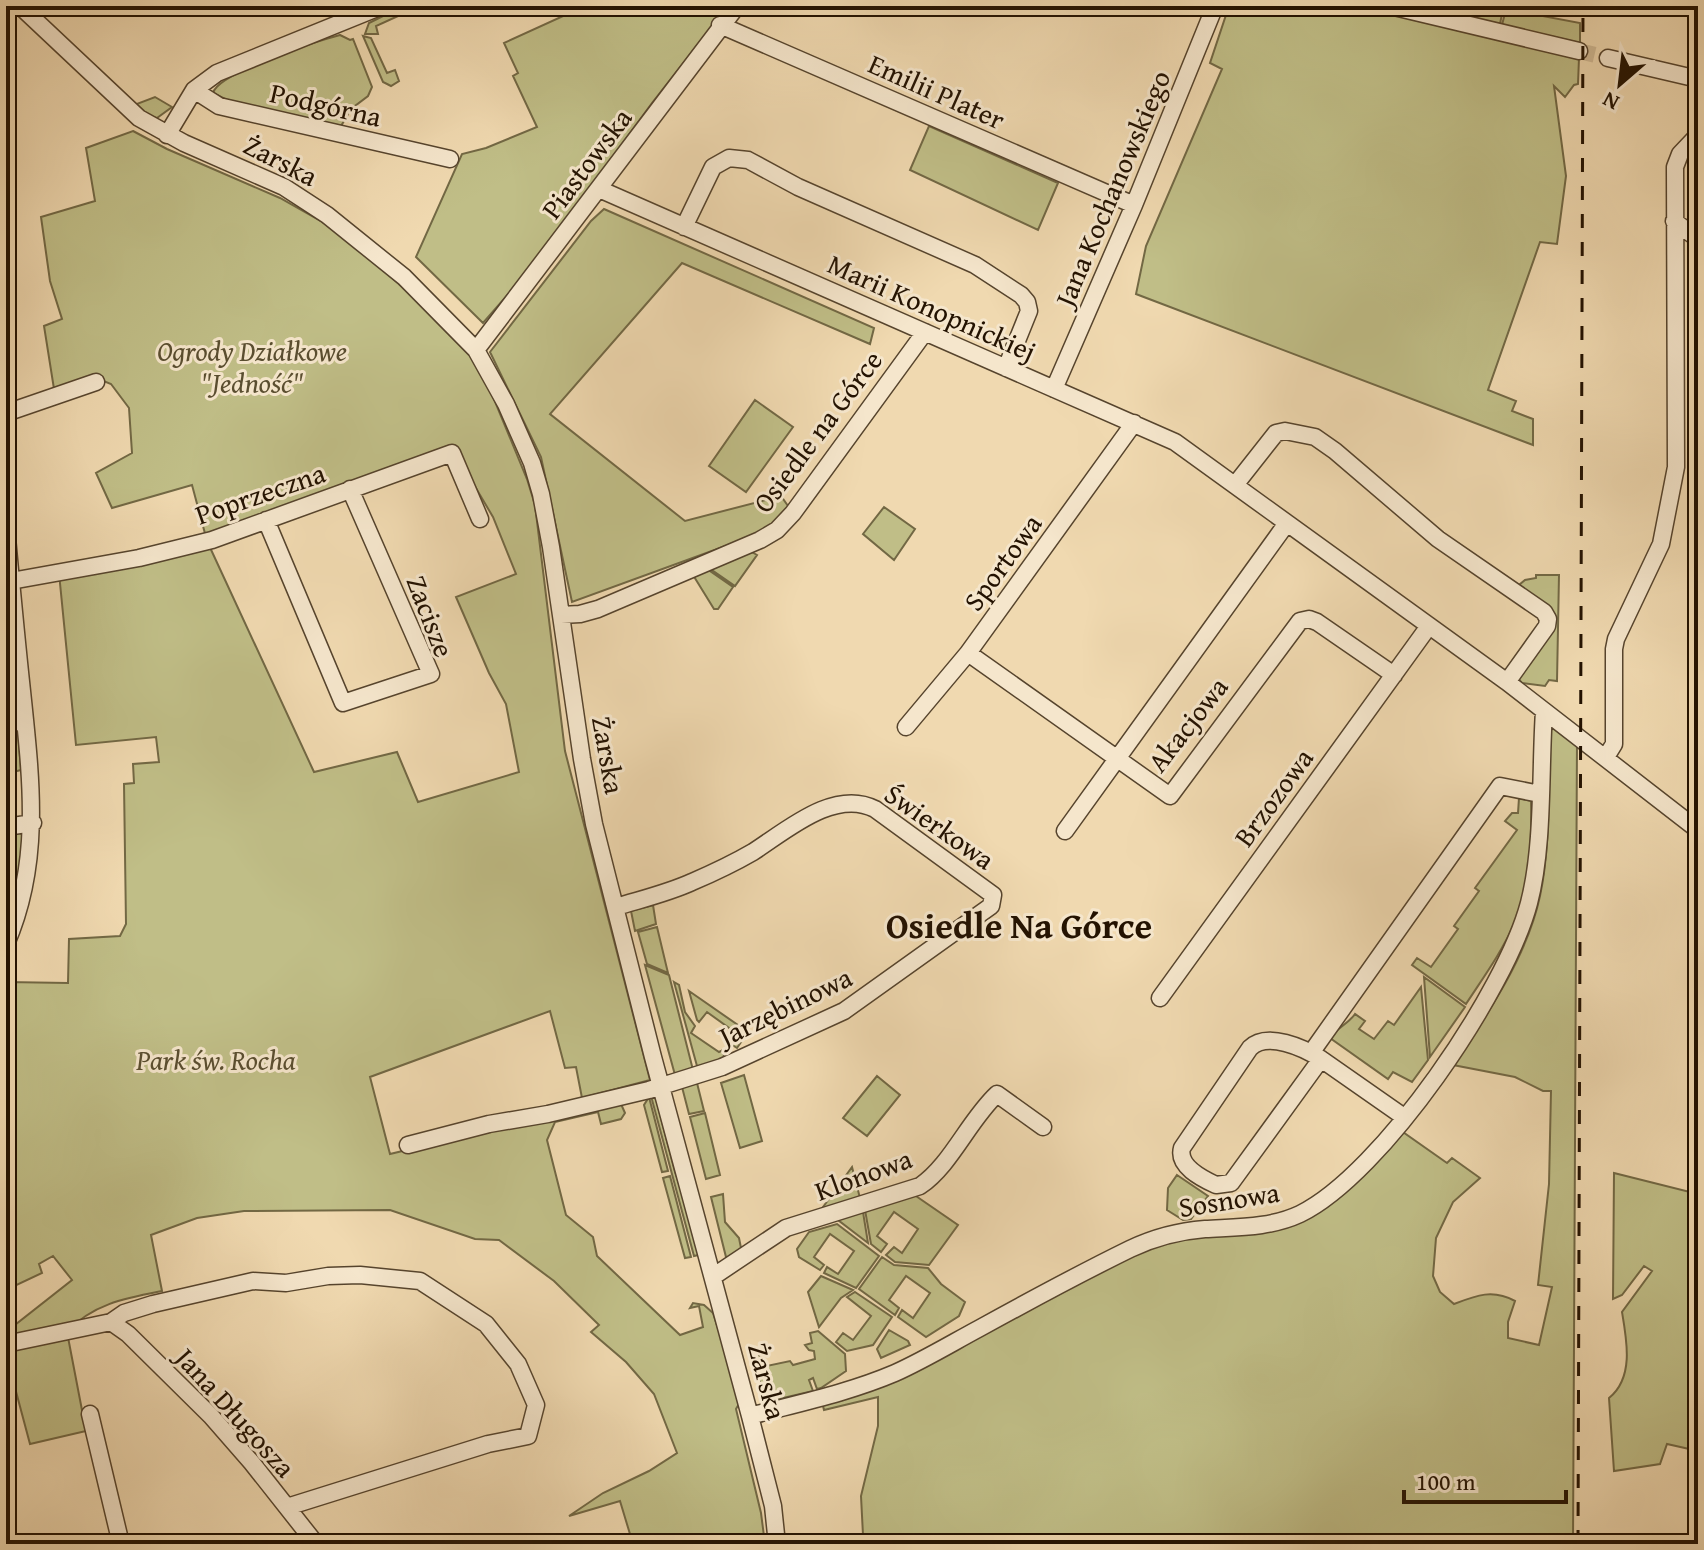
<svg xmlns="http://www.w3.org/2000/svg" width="1704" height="1550" font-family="'Gentium Book Plus',serif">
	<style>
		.green { fill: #c0be87; stroke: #726844; stroke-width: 2; fill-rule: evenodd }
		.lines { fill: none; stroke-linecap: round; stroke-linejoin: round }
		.minor-tunnel { stroke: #d1bb96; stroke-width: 16; stroke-dasharray: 16 8; stroke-linecap: butt }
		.minor-casing { stroke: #56442d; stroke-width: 19 }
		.minor { stroke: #f5e6cc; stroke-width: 16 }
		.rail { stroke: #231201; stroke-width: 3; stroke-dasharray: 14 14; stroke-linecap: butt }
		.labels { text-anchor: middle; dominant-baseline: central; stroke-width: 6; stroke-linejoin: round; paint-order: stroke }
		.street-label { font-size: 28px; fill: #231201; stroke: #f5e6cc }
		.park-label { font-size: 28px; font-style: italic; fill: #5a4e30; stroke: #f5e6cc }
		.district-label { font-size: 36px; font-weight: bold; fill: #231201; stroke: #f5e6cc }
	</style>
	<rect width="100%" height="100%" fill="#f0d9b0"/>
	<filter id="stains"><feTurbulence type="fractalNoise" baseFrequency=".0025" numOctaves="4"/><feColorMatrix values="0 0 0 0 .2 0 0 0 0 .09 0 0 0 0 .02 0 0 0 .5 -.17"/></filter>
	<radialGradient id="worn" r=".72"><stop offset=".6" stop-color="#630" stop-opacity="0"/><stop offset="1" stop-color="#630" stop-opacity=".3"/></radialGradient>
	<path class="green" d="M403,6h17l-44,20 2,8h-13l4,-11z
		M585,6h143l-76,97 -121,165 -48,55 -67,-66 46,-103 24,-6 51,-21 -24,-51 5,-3 -14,-30z
		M1229,6h141l34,11 175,41 -1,26 -4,1 -9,12 -11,-11 12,90 -9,68 -17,-2 -52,148 28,11 -4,10 21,8v26l-397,-151 10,-48 76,-177 -12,-6z
		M1448,6h47l8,3 -3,15 -53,-12z
		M1506,9l74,14v20l-78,-18z
		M340,35l10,5 3,-1 19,48 -4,9 -17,13 -10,17 -114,-26 -14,-7c5,-20 104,-52 127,-58z
		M363,36l8,2 16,35 8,-3 4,11 -8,5 -8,-4z
		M155,97l17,10 -15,11 -10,-2 -13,-11z
		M929,126l129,57 -20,47 -128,-60z
		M133,131l34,18 113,49 60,34 126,111 23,44 38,92 8,26 30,246 85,329 -68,18 -6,-31 -11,1 -15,-57 -180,66 20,77 133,-32 98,-18 4,9 -4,6 -20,5 -3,-12 -43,10 -8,18 19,75 27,22 4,19 83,79 23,-8 -4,-21 -9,2 3,-5 11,2 9,8 23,71 3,20 -3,5 25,104 4,31h-132l-13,-43 -51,15 34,-23 46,-22 28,-18 -23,-59 -28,-32 -35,-30 8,-7 -45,-44 -55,-41 -24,-1 -85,-29 -146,1 -47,7 -46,17 11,56c-36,7 -70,13 -95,41l19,99 -56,13 -24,-90v-25l5,-1 61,-48 -19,-24 -14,8 3,9 -36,17v-308l62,1 1,-44 51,-3 6,-12 -2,-140 10,-1 -1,-19 26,-2 -3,-25 -80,8 -17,-172 148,-32 -15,-56 -80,23 -16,-35 36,-20 -3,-45 -18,-24 -17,-7 -40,12 -10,-63 18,-7 -12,-38 -9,-64 54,-16 -9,-53zM454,451l39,66 23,57 -60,23 33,76 17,31 13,68 -101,30 -21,-50 -83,20 -107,-231z
		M604,209l270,119 -4,16 -188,-81 -132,151 135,107 96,-25 7,10 -11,17 -35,17 -170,62 -31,-145 -51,-105 101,-131z
		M755,400l38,27 -47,65 -37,-26z
		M884,507l31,22 -21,31 -31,-26z
		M750,551l7,4 -22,31 -26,-18z
		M707,569l26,18 -15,22h-4l-21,-34z
		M1536,575h23l-2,106 -8,-1 -4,6 -23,-3 -4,-5 32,-48 -31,-45 6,-5 11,-2z
		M1555,726l22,14 -4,804h-749l32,-5 7,-4 -2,-39 17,-70v-29l-54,13 -2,-8 320,-153 54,-14 81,-7 123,-98 47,33 5,-5 28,20 -27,24 -17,36 -3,38 7,16 14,12c23,-9 39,-15 61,-3l-7,21v16l31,7 13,-58 -14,-2 11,-101 2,-93h-8l-28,-14 -62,-12c34,-50 74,-108 87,-169 11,-51 8,-113 10,-165z
		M13,728l5,3 3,39 -15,4v-44z
		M1519,798l12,3c1,40 -1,86 -17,123 -12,28 -31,54 -48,80l-54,-39 5,-7 14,9 27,-38 -4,-3 25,-35 -4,-3 42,-58 -12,-9 7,-8h6z
		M27,828l-1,19 -20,84v-99z
		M653,905l3,19 -21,7 -4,-20z
		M657,927l11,46 -21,-9 -9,-32z
		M645,965l24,10 24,95 -18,5z
		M1424,977l41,30 -35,50z
		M674,982l5,3 6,27 10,14 -4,7 28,19 4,-2 1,7 -2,3 -23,8 -2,-2z
		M1421,987l7,73 -16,22 -19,-10 -5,7 -58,-41c8,-11 18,-14 25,-24l10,7 -6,8 15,10 14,-18 6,4z
		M689,991l59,41 -11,16 -8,-5 7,-10 -29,-21 -8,10 -2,-2z
		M744,1075l18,66 -22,7 -19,-65z
		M877,1076l23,19 -33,41 -24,-18z
		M697,1083l7,28 -15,3 -7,-27z
		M651,1096l5,3 19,73 28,82 -9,2z
		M649,1097l19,74 -6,1 -18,-67z
		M705,1113l15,62 -14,4 -16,-62z
		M852,1167l9,35 -43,12z
		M1614,1173l84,21v257l-31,-7 -7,20 -46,7 -5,-73c25,-20 18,-57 13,-86l30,-41 -8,-5 -22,29 -9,4z
		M1177,1175l31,21 -17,23 -8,1 -16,-10 1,-22z
		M670,1176l21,81 -6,1 -22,-80z
		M723,1194l2,28 14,16 2,10 -14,13 -16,-64z
		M913,1194l45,31 -29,40 -34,-3 -9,-7 8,-8 8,6 16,-24 -24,-17 -17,24 10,8 -6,8 -10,-8 -6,-34z
		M863,1212l5,31 -30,-23z
		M837,1224l42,32 -23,32 -32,-15 3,-6 11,7 16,-23 -24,-17 -16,23 10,8 -4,5 -21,-13 -2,-8 12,-17z
		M882,1257l12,8 34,3 13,16 24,18 -6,14 -33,21 -28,-20 4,-7 11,8 17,-25 -24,-17 -17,24 10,8 -4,7 -36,-26z
		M821,1276l32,14 -12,8 -22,29 -11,-35z
		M855,1292l37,25 -19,28 -26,6 -11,-9 7,-9 10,7 18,-24 -24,-19z
		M889,1330l19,11 2,4 -29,13 -4,-9z
		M818,1331l27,23 1,17 -25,17 -4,1 -4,-11 -4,2 4,11 -47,11 -14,-47h7l8,11 23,-5 3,4 22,-6 -1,-8 -5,-1 -4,-5 7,-2 -2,-10z"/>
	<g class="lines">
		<path class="minor-tunnel" d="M1579,51l29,7"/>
		<g class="minor-casing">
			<path id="minor" d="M20,6l119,112 45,25 100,44 43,28 31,25 46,37 72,73 30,54 26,59 9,31 10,53 31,212 12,65 59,233 97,359 23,90 4,38
				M1390,6l189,45
				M720,25l414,180
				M1608,58l90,21
				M194,90l25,16 231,53
				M167,135l27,-45 23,-17 165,-67
				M599,189l576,253 332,240 191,148
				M1674,221l24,18
				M684,227l29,-60 16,-9 19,2 50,27 177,78 46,30 6,7 2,9 -23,57
				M476,350l261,-344
				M1054,389l80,-184 81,-199
				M6,413l90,-31
				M1235,485l41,-52 9,-2 30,6 20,14 103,88 106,73 4,7 -1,7 -40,56
				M266,520l77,183 88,-29 -81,-185
				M6,527c5,54 10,109 16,164 9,87 20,171 -16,253
				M11,581l128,-23 73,-18 240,-87 28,66
				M561,615l19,-1 18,-5 162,-69 17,-10 16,-17 132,-181
				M968,653l202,143 130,-175 9,-2 8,3 77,53
				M6,725l19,-5
				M906,727l62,-74 166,-230
				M1606,757l8,-13v-95l2,-10 45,-95 15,-77 -1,-300 5,-13 18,-19
				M6,827l27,-4
				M1065,831l222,-308
				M1160,998l269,-372
				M1311,1053l189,-267 40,8
				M1321,1059l-90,124 -15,2c-15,-7 -39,-19 -34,-37l68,-100c17,-17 54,0 71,11l83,58
				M408,1145l81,-21 59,-10 101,-24 73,-23 122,-56 147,-105 2,-11 -118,-86c-41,-21 -89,22 -122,43 -19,11 -40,21 -61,30 -24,11 -50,17 -76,25
				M714,1276l72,-48 134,-42c31,-21 49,-66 77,-92l46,33
				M111,1322l17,12 83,82 41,47 64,81
				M6,1344l105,-22 13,-9 29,-9 100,-23 33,2 42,-7 32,-1 60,6 66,43 32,40 18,41 -8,31 -40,8 -201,63
				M90,1414l31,130
				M750,1416c49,-13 98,-23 145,-43 29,-13 57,-30 85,-45 49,-27 99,-54 150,-79 23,-11 49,-18 75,-20 33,-2 65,-1 95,-15 82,-40 206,-223 229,-311 15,-58 11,-132 15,-192"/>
		</g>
		<use href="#minor" class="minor"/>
		<path class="rail" d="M1578,1544l5,-1538"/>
	</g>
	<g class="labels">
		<g class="street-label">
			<text transform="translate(937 91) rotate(24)">Emilii Plater</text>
			<text transform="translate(326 104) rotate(13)">Podgórna</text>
			<text transform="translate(281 160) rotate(27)">Żarska</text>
			<text transform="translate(586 163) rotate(-53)">Piastowska</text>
			<text transform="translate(1112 188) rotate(-67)">Jana Kochanowskiego</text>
			<text transform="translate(932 307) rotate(24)">Marii Konopnickiej</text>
			<text transform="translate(817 431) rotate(-53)">Osiedle na Górce</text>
			<text transform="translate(260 493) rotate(-19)">Poprzeczna</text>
			<text transform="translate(1002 562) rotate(-54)">Sportowa</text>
			<text transform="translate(431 616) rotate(69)">Zacisze</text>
			<text transform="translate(1187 724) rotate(-52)">Akacjowa</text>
			<text transform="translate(609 755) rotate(80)">Żarska</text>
			<text transform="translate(1273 797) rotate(-54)">Brzozowa</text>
			<text transform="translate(940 826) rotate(35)">Świerkowa</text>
			<text transform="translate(785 1006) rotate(-26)">Jarzębinowa</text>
			<text transform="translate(863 1174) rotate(-20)">Klonowa</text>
			<text transform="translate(1229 1199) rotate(-9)">Sosnowa</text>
			<text transform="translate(768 1381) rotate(75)">Żarska</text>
			<text transform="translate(236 1412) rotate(48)">Jana Długosza</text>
		</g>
		<g class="park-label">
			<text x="252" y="350">Ogrody Działkowe<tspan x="252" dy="32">"Jedność"</tspan></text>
			<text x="216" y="1059">Park św. Rocha</text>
		</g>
		<g class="district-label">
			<text x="1019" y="924">Osiedle Na Górce</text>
		</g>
	</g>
	<rect width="1704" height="1550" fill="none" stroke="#f0d9b0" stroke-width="32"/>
	<rect x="8" y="8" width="1688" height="1534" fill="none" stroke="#231201" stroke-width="4"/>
	<rect x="16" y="16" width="1672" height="1518" fill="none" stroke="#231201" stroke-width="2"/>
	<g transform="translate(1620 84) rotate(208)" stroke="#f5e6cc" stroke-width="6" paint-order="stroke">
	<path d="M0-6L14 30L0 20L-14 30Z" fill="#231201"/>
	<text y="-12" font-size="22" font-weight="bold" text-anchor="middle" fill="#231201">N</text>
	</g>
	<path d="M1404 1490v12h162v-12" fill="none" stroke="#231201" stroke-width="4"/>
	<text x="1416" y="1490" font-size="24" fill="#231201" stroke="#f5e6cc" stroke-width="6" paint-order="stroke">100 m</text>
	<rect width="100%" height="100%" filter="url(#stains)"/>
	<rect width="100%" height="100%" fill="url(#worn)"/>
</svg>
